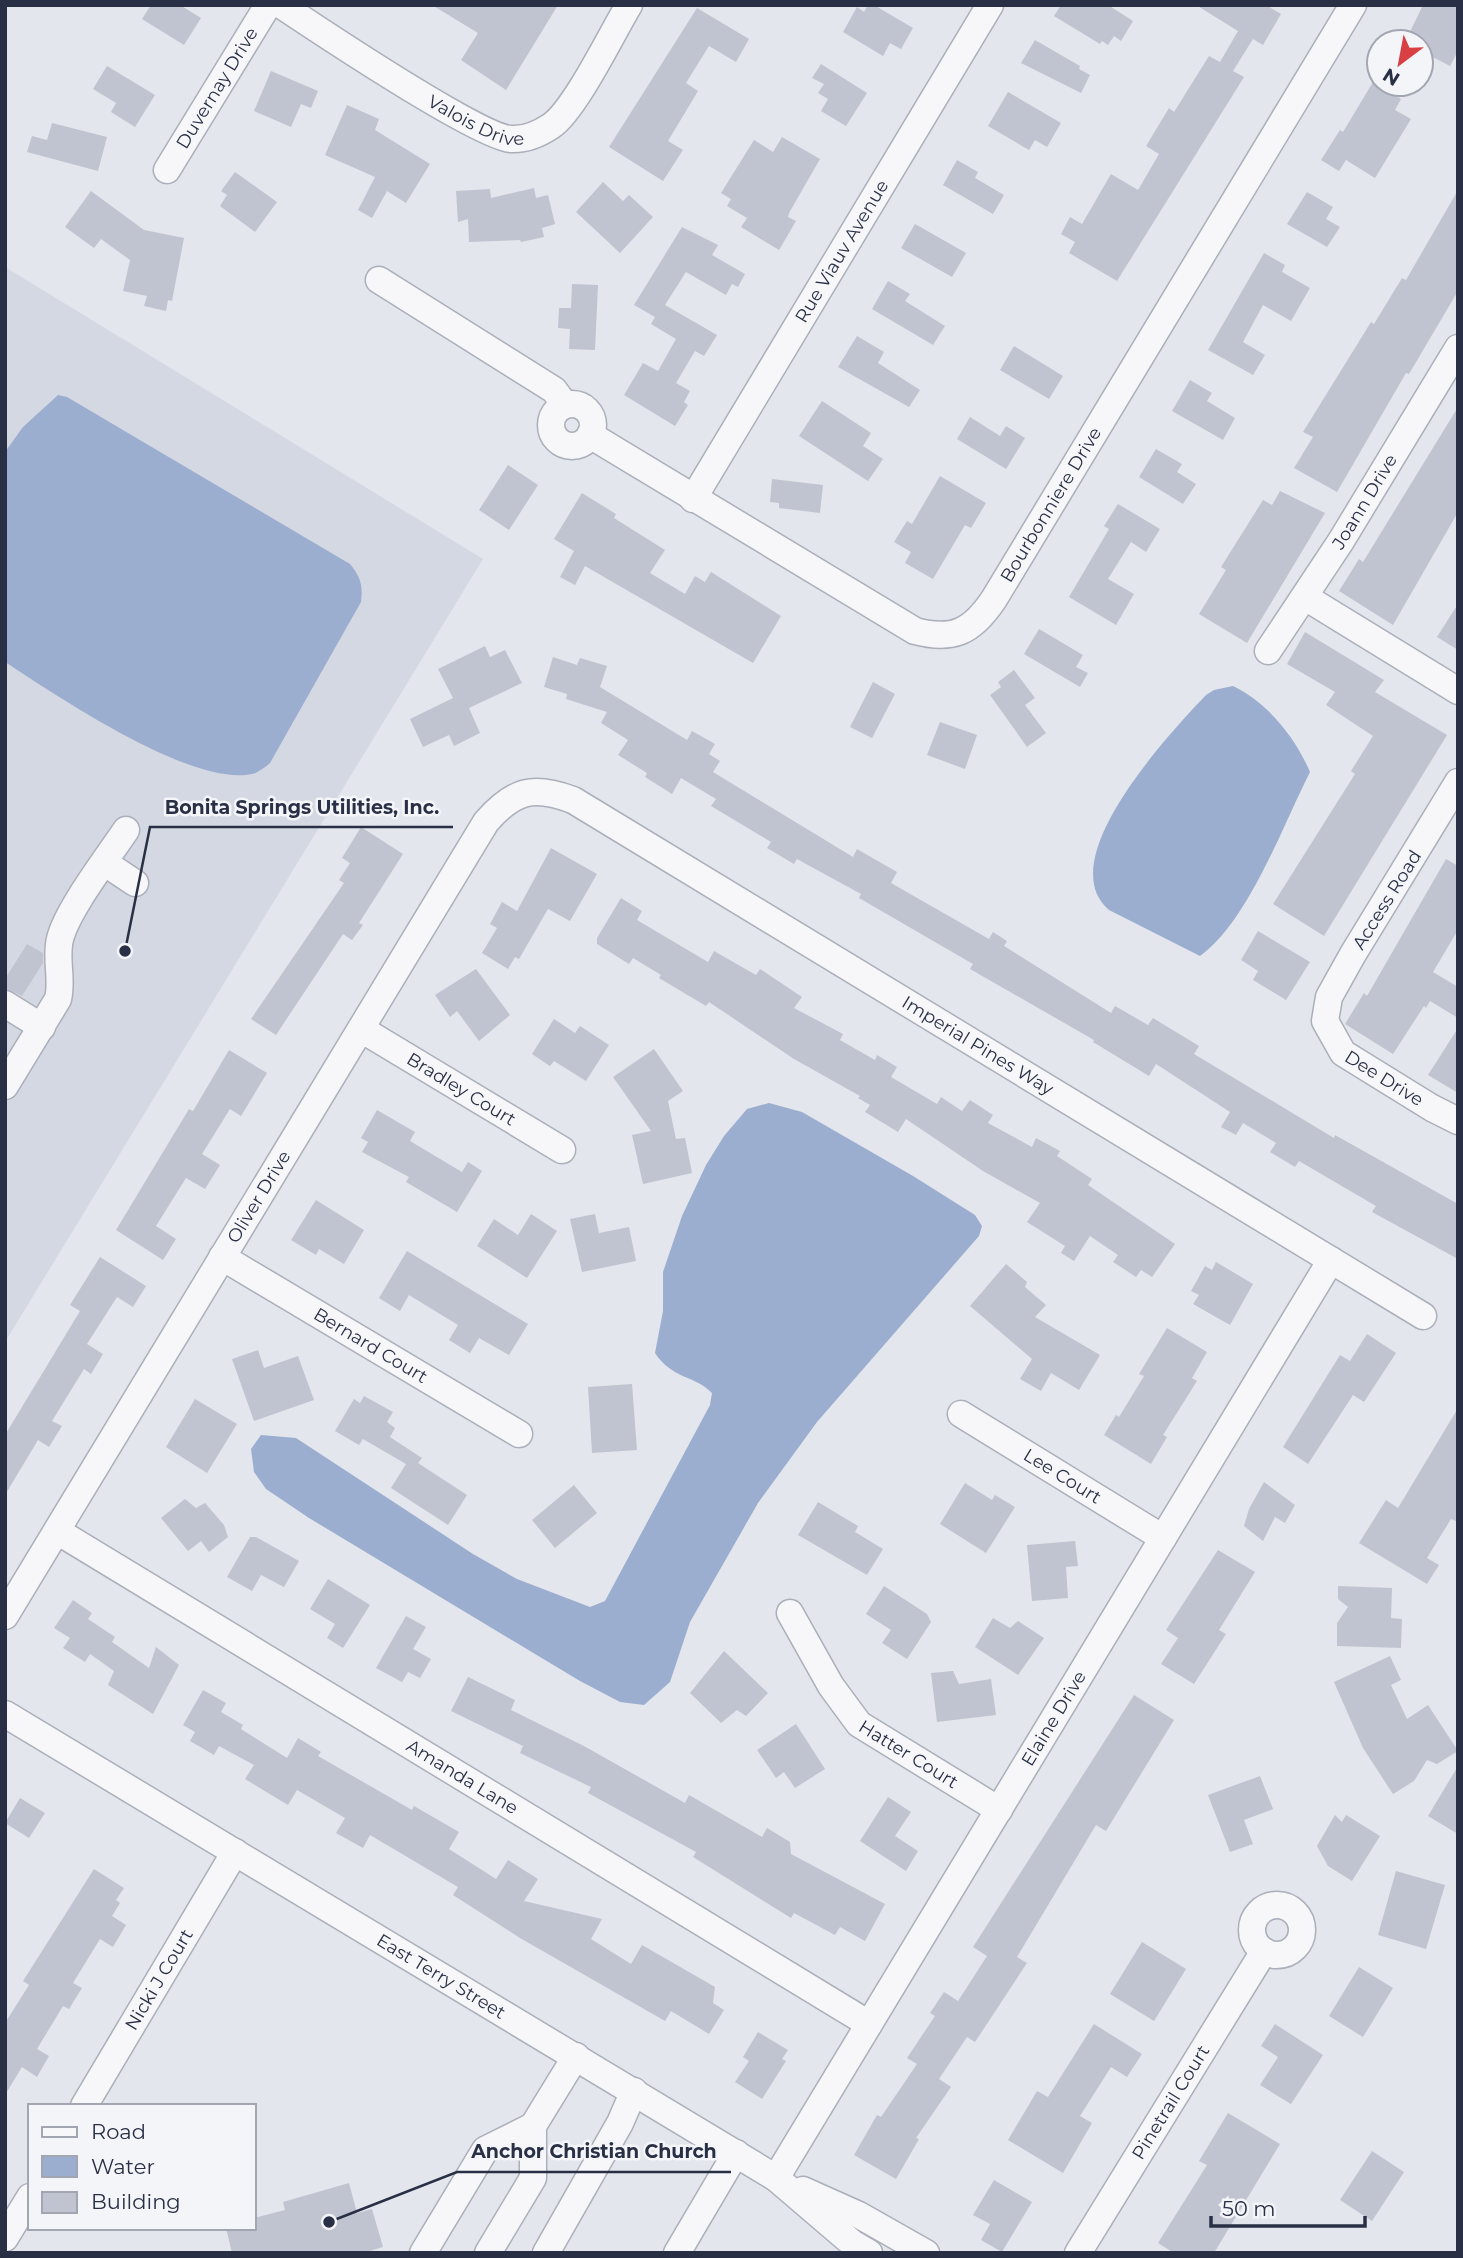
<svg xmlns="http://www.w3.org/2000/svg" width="1463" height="2258" font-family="Montserrat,sans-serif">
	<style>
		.built { fill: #d4d8e2 }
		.water { fill: #9caecf }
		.building { fill: #c0c4d0 }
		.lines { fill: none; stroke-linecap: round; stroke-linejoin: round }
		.minor-casing { stroke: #abafba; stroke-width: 29 }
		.minor { stroke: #f7f7fa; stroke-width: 26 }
		.labels { text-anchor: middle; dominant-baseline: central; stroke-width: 5; stroke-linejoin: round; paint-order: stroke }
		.street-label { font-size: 18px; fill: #293046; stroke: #f3f5f9 }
		.leader { fill: none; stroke: #293046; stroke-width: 2.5 }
		.callout-dot { fill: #293046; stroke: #f3f5f9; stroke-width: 2.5 }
		.callout-label { font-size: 19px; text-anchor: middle; font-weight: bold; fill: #293046; stroke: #f3f5f9; stroke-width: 5; stroke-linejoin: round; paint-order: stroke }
	</style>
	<rect width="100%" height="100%" fill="#e3e6ec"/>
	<path class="built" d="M5,267l478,292 -478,783z"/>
	<path class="water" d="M58,395l9,2 283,167c11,13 13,22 11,38l-91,161c-5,4 -12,10 -18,11 -61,13 -196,-79 -247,-112v-210l18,-25z
		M1233,686c35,17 62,51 77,86 -27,53 -62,150 -110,184l-91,-46c-59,-50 62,-178 97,-215l8,-5z
		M769,1103l33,9 111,64 62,39 7,11 -3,10 -162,186 -59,81 -68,119 -20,60 -26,23 -24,-3 -40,-21 -271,-163 -43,-29 -12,-17 -3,-23 10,-14 35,3 177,116 44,25 73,28 15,-6 105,-196 2,-12c-17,-18 -39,-13 -57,-40l8,-42v-39l19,-56 24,-51 18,-29 23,-27z"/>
	<path class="building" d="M151,5h29l21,13 -17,27 -42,-26z
		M432,5h126l-52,85 -45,-30 17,-27z
		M868,5h6l39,23 -12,21 -11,-6 -7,13 -40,-24 14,-25 7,5z
		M1061,5h47l25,16 -12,20 -7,-5 -6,9 -6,-4 -2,3 -46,-28z
		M1196,5h70l15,9 -18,31 -10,-6 -20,32 11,6 -127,204 -48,-28 6,-11 -14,-8 9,-17 12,7 29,-50 27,16 21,-36 -13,-8 23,-38 5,4 35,-56 11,6 18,-31z
		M1423,5h35v46l-8,15 -29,-15v-9h-16z
		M697,8l52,31 -13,23 -27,-16 -23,37 12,8 -30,50 15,9 -20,31 -54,-34z
		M1035,40l45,26 -1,3 11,6 -9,18 -60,-30z
		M821,64l46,29 -21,33 -25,-15 7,-12 -10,-6 6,-9 -12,-6z
		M107,66l48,29 -20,32 -24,-15 5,-9 -23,-14z
		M271,71l47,20 -7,17 -10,-4 -10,23 -37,-16z
		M1373,82l28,17 -6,11 16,9 -36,59 -29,-18 -7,11 -18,-11 19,-30 3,2z
		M1008,92l53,31 -14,24 -12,-7 -6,10 -41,-24z
		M347,105l32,14 -4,11 55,34 -24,39 -19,-12 -15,27 -14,-8 17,-33 -50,-22z
		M52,123l55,14 -9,34 -71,-19 5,-16 15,4z
		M782,137l38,22 -31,54 -1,4 8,4 -17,29 -38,-23 6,-9 -20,-12 4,-7 -10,-6 33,-53 19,12z
		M957,160l21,12 -3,6 29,17 -11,19 -50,-29z
		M235,172l42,30 -22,30 -35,-26 7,-11 -6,-4z
		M603,182l20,19 6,-6 24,22 -33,36 -44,-41z
		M534,188l2,10 12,-3 7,29 -13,4 2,9 -23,5 -1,-2 -51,2 -1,-23 -10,3 -2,-31 34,-2 1,9z
		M1458,190v101l-49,83 -3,-1 -69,119 -43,-24 19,-31 -10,-5 68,-110 3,2 28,-46 4,2z
		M91,191l53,39 40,8 -12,63 -4,-1 -2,11 -22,-5 3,-10 -24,-5 7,-31 -29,-21 -7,9 -29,-21z
		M1307,192l26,15 -7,12 14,8 -13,20 -40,-23z
		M915,224l51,29 -14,24 -51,-29z
		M682,227l36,18 -6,10 33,19 -7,13 -6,-3 -6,11 -40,-23 -21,33 52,30 -13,21 -9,-5 -19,32 14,8 -6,11 4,3 -13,21 -51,-31 19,-32 15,8 18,-32 -25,-15 4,-7 -21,-12z
		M1264,253l21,12 -3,7 28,16 -19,33 -28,-16 -20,37 22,13 -12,20 -45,-25z
		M888,281l22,13 -5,7 40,25 -12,19 -61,-36z
		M572,284l26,1 -3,65 -26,-1 1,-20 -12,-1 1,-20h12z
		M857,336l27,16 -6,11 42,27 -11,17 -71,-40z
		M1014,346l49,30 -14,23 -49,-29z
		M1190,380l22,13 -5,8 28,17 -12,22 -51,-29z
		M822,401l49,32 -8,13 20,13 -15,22 -69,-45z
		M1458,407v105l-65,113 -54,-34 20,-32 4,3z
		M970,417l30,19 6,-10 19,12 -19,31 -49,-30z
		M1156,449l26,15 -5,8 19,12 -13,20 -44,-27z
		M508,465l30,20 -29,45 -30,-20z
		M940,476l46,27 -15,25 -6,-3 -32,54 -28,-16 6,-11 -17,-10 13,-21 5,3z
		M772,479l51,6 -3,28 -41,-5v-5l-9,-1z
		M1280,491l45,22 -78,130 -48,-29 27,-44 -5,-3 42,-67 9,5z
		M582,493l34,21 -2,4 51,32 -15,23 35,21 10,-18 10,6 6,-10 70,44 -28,47 -168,-97 -10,19 -15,-8 14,-26 -20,-12z
		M1118,504l42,25 -14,23 -15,-10 -23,37 26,15 -18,31 -47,-28 40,-68 -5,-3z
		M1458,604v46l-21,-13z
		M1039,629l44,26 -7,12 12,6 -8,14 -56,-33z
		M1305,632l79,48 -9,12 72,43 -123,201 -51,-32 82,-130 -4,-3 22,-35 -47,-31 9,-13 -48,-28z
		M485,646l5,11 15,-7 17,33 -53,25 11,25 -26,13 -5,-11 -26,12 -13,-28 43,-21 -15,-29z
		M553,657l24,8 3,-7 27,8 -7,21 87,53 5,-9 23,13 -6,10 11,7 -7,11 140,85 4,-8 40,23 -6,11 98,56 4,-7 14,9 -3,5 107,67 4,-7 33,19 5,-7 46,28 -5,8 140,84 1,-3 123,69v55l-86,-47 4,-6 -77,-45 -4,6 -25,-15 6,-9 -33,-20 -7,12 -15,-8 9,-15 -74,-48 -7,12 -56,-34 1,-2 -124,-71 3,-5 -114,-66 2,-4 -64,-35 -3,5 -27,-16 4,-6 -60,-36 5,-7 -35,-21 -9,16 -27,-17 2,-4 -29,-18 10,-15 -27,-17 6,-11 -41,-13 1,-5 -23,-7z
		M1014,670l21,28 -10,7 21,28 -19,14 -37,-52 11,-8 -3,-5z
		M873,682l22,12 -23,44 -22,-11z
		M940,722l37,13 -12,34 -38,-14z
		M361,827l42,27 -44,69 4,2 -11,15 -9,-6 -67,101 -25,-16 93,-136 -5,-3 11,-17 -8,-5z
		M551,848l46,26 -27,47 -22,-12 -29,50 -4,-2 -7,12 -26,-16 15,-25 -7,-4 12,-22 15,9z
		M1446,859l12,7v64l-25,42 25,15v31l-28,-17 -4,7 -2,-2 -31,48 -48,-30 19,-31 3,3z
		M621,898l21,13 -5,9 71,42 6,-11 42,24 4,-6 42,28 -8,11 49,26 -3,6 35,20 2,-5 20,12 -6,10 46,27 4,-7 21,14 8,-11 23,15 -5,8 44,24 4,-9 24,13 -3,5 35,23 -4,6 87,59 -23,33 -11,-7 -5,7 -23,-15 5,-7 -28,-19 -16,25 -13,-8 4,-7 -38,-24 13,-19 -57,-32 -77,-52 -8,13 -33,-20 5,-7 -12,-7 2,-2 -66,-37 -85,-57 -3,4 -47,-28 2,-3 -28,-17 -4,6 -32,-20v-6z
		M1258,931l52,31 -24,38 -33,-20 5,-9 -17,-11z
		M27,944l16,9v10l-21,33 -17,-8v-9z
		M476,969l34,46 -31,26 -22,-30 -7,6 -15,-22z
		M554,1019l21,14 5,-7 29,19 -23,36 -32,-20 -4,5 -18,-12z
		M1458,1028v65l-30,-18z
		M654,1049l29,42 -15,10 8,38 9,-1 7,35 -49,11 -11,-49 19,-4 -38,-54z
		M229,1050l38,23 -26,43 -11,-7 -28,45 18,11 -15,24 -19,-11 -30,48 20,13 -13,21 -47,-30 73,-121 4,2z
		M377,1110l38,22 -5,9 52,31 6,-10 14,9 -25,41 -51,-30 3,-5 -47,-25 6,-10 -7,-4z
		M316,1200l48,30 -20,34 -25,-15 -3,6 -25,-15z
		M531,1214l26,17 -30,47 -50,-32 17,-27 24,16z
		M595,1214l4,19 30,-6 7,34 -54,11 -12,-53z
		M407,1251l121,73 -19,31 -30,-17 -9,15 -21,-13 9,-15 -49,-30 -9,16 -21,-13z
		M100,1257l46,29 -13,21 -16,-10 -30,47 16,10 -12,20 -7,-5 -32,52 10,5 -13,21 -11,-7 -33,55v-60l75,-124 -10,-6z
		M1216,1262l37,22 -23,41 -37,-21 6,-9 -8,-4 14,-25 7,4z
		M1006,1264l21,18 -2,5 21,18 -11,12 65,38 -21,35 -28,-17 -10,18 -21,-12 12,-20 -62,-53z
		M1167,1328l40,24 -15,26 5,3 -34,54 4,2 -16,27 -47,-29 12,-20 3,2 25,-41 -5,-2z
		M1367,1334l29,19 -32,49 -11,-7 -45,69 -25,-17 57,-92 10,6z
		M258,1350l6,18 34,-12 16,44 -60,21 -22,-62z
		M632,1384l5,66 -45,3 -4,-66z
		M364,1396l29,16 -6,10 8,6 -5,9 32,21 -4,5 49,32 -19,30 -57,-37 15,-24 -43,-25 -4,6 -24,-14 19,-32 6,4z
		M195,1399l42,25 -30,49 -41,-26z
		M1458,1408v114l-7,-3 -24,39 12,7 -12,19 -68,-41 27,-43 12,8z
		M1264,1482l31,23 -10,18 -10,-6 -12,24 -19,-15 5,-17z
		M965,1483l27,17 3,-5 20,12 -29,46 -46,-29z
		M574,1485l23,28 -42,35 -23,-28z
		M185,1499l11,9 9,-5 19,22 4,12 -19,15 -8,-11 -13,10 -27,-33z
		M818,1502l40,24 -3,6 28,17 -16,26 -69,-40z
		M250,1537h6l43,24 -15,26 -23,-12 -9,16 -25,-14z
		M1075,1541l3,25 -12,1 2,31 -36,3 -5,-56z
		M1218,1550l37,22 -36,58 7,4 -32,50 -33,-20 17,-26 -12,-8z
		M328,1579l42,26 -27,43 -16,-10 8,-14 -25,-15z
		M884,1586l43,28 4,8 -24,37 -25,-16 9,-13 -25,-16z
		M1338,1586l54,2 -1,30 11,1 -1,29 -64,-2v-23l11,-16 -10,-8z
		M73,1600l19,13 -4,6 27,18 -3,5 37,26 7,-21 23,18 -26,49 -45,-29 6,-14 -24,-17 -5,8 -22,-14 7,-10 -16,-10z
		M406,1616l20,11 -13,22 18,10 -11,19 -12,-6 -6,10 -26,-14z
		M993,1618l17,10 8,-7 26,17 -26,37 -43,-28z
		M724,1651l44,42 -22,23 -9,-6 -16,13 -31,-30z
		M1390,1656l11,24 -10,5 16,34 21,-14 30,46 -21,13 -10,-4 -13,21 -21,13 -30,-46 -29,-66z
		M953,1671l6,13 32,-5 5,36 -59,7 -6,-49z
		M468,1677l47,23 -4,10 73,36 101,57 4,-8 73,42 5,-9 23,14 1,12 94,50 -20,37 -25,-14 -5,8 -41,-22 -3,5 -98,-61 3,-5 -108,-59 3,-6 -71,-34 3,-7 -72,-35z
		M203,1690l23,13 -5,9 22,13 -2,4 46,29 11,-20 23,14 -3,4 94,54 2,-4 45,26 -10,17 47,30 12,-19 30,19 -14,22 78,18 -11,20 40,25 11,-19 73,42 -2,16 11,7 -15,24 -38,-23 -6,10 -145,-83 -67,-43 5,-8 -88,-52 -7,13 -27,-15 9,-15 -48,-28 -9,15 -43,-26 9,-14 -35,-19 -5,9 -24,-14 5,-9 -12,-7z
		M1134,1695l40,25 -68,111 -10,-6 -79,132 10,6 -52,79 -8,-5 -28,42 12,8 -35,51 3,1 -23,40 -42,-24 23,-40 4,2 36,-53 -10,-6 28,-42 -5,-3 14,-21 14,9 29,-45 -14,-9z
		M796,1724l29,45 -30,19 -11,-16 -8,6 -19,-28z
		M1458,1766v68l-30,-18z
		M1260,1776l13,33 -29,11 9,24 -23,8 -22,-57z
		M888,1797l23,15 -16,24 23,15 -12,20 -46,-30z
		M20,1798l25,15 -16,25 -24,-15z
		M1335,1815l7,7 4,-7 34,21 -28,45 -24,-15 -11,-20z
		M94,1869l30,19 -8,12 4,3 -8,13 14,9 -13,22 -13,-8 -27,44 9,5 -13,21 -6,-3 -26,43 12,7 -12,21 -15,-10 -17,28v-72l24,-38 -6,-4z
		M1396,1871l49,14 -19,64 -48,-14z
		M1142,1942l44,27 -32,52 -44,-27z
		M1359,1967l34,21 -30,49 -34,-21z
		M1094,2024l48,30 -15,23 -16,-10 -31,49 12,7 -29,50 -55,-33 29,-49 11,6z
		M1275,2024l48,31 -32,49 -31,-19 18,-28 -17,-11z
		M758,2032l30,18 -6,9 4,2 -24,38 -27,-17 14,-21 -6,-4z
		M1228,2113l52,31 -66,109h-40l-16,-10 49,-78 -8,-4z
		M1372,2151l32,21 -32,49 -32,-21z
		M994,2180l38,22 -30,50 -21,-12 9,-16 -17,-9z
		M349,2183l8,30 15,-4 11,38 -20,6h-131l-6,-25h28v-10l31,-8 -2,-8z"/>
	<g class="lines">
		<g class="minor-casing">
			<g id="minor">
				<path id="s1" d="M281,5c36,24 199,133 230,134 15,1 28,-5 40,-13 24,-16 61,-93 78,-121"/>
				<path id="s2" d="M167,170l101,-165"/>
				<path d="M379,280l175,110 11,15"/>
				<circle cx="572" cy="425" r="21"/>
				<path id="s3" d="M590,435l325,196c38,10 57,1 79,-32l359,-594"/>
				<path id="s4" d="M693,499l297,-494"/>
				<path d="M1305,597l153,94"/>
				<path id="s5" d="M1268,651l73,-110 117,-193"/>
				<path id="s6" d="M1458,782l-105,172 -24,43 -4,24 18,32 89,55 26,13"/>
				<path d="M105,863l30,20"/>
				<path d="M5,1004l37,23"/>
				<path id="s7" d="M361,1029l201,121"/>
				<path d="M5,1086l53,-87c5,-20 -3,-40 2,-60 7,-29 48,-82 66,-109"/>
				<path id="s8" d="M222,1257l297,177"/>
				<path id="s9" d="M961,1414l202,124"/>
				<path id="s10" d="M57,1531l812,493"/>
				<path id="s11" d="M790,1613l41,73 28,38 140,86"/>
				<path id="s12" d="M5,1616l481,-794c28,-32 47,-37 87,-22l850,516"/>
				<path id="s13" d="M5,1714l771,464 76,65 17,10"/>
				<circle cx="1277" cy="1930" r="25"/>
				<path id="s14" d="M84,2106l151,-254"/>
				<path id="s15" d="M776,2178l555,-918"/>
				<path d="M803,2190l56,25 67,38"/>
				<path d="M5,2238l25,-41"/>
				<path d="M423,2253l62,-103 48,-24"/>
				<path d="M488,2253l45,-75v-52l43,-70"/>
				<path d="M546,2253l74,-130 14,-32"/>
				<path d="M677,2253l59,-100"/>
				<path id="s16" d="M1078,2253l186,-302"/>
			</g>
		</g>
		<use href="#minor" class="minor"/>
	</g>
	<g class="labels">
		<g class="street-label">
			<text stroke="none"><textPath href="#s2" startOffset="96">Duvernay Drive</textPath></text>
			<text stroke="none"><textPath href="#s1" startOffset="228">Valois Drive</textPath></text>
			<text stroke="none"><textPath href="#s4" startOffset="289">Rue Viauv Avenue</textPath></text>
			<text stroke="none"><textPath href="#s5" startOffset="178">Joann Drive</textPath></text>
			<text stroke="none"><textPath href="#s3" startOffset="583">Bourbonniere Drive</textPath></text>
			<text transform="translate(1387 900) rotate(-58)">Access Road</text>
			<text stroke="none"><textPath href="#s12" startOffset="1500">Imperial Pines Way</textPath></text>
			<text stroke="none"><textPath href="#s6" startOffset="360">Dee Drive</textPath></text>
			<text stroke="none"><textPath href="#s7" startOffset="117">Bradley Court</textPath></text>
			<text stroke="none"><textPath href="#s12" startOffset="490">Oliver Drive</textPath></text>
			<text stroke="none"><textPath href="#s8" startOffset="173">Bernard Court</textPath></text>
			<text stroke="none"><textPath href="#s9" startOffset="119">Lee Court</textPath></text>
			<text stroke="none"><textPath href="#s15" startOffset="537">Elaine Drive</textPath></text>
			<text stroke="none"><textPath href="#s11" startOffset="189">Hatter Court</textPath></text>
			<text stroke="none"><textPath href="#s10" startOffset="474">Amanda Lane</textPath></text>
			<text stroke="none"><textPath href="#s13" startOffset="509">East Terry Street</textPath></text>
			<text stroke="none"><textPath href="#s14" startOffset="147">Nicki J Court</textPath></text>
			<text stroke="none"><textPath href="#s16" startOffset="177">Pinetrail Court</textPath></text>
		</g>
	</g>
	<path class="leader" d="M125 951L150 827H453M329 2222L457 2172H731"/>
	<g class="callout-dot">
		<circle cx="125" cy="951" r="7"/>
		<circle cx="329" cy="2222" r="7"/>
	</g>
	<g class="callout-label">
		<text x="302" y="814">Bonita Springs Utilities, Inc.</text>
		<text x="594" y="2158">Anchor Christian Church</text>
	</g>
	<rect width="1463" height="2258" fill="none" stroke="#293046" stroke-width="14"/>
	<rect x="28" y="2104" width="228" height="126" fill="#f3f5f9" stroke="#a2a6b1" stroke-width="2"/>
	<rect x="42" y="2127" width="35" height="10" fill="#f7f7fa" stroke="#a2a6b1" stroke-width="2"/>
	<text x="91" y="2139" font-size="21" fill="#293046">Road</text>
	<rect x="42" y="2156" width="35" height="21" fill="#9caecf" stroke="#a2a6b1" stroke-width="2"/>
	<text x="91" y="2174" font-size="21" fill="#293046">Water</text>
	<rect x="42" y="2192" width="35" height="21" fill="#c0c4d0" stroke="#a2a6b1" stroke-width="2"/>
	<text x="91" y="2209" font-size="21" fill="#293046">Building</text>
	<g transform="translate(1400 63) rotate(212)"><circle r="33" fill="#f3f5f9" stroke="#a2a6b1" stroke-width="2"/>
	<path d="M0-5L12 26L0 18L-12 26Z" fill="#d94043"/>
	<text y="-10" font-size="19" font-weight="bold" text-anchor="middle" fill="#293046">N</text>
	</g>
	<path d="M1211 2216v10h154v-10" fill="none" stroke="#293046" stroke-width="3.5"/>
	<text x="1222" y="2216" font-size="21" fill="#293046" stroke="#f3f5f9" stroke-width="5" paint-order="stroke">50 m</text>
</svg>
